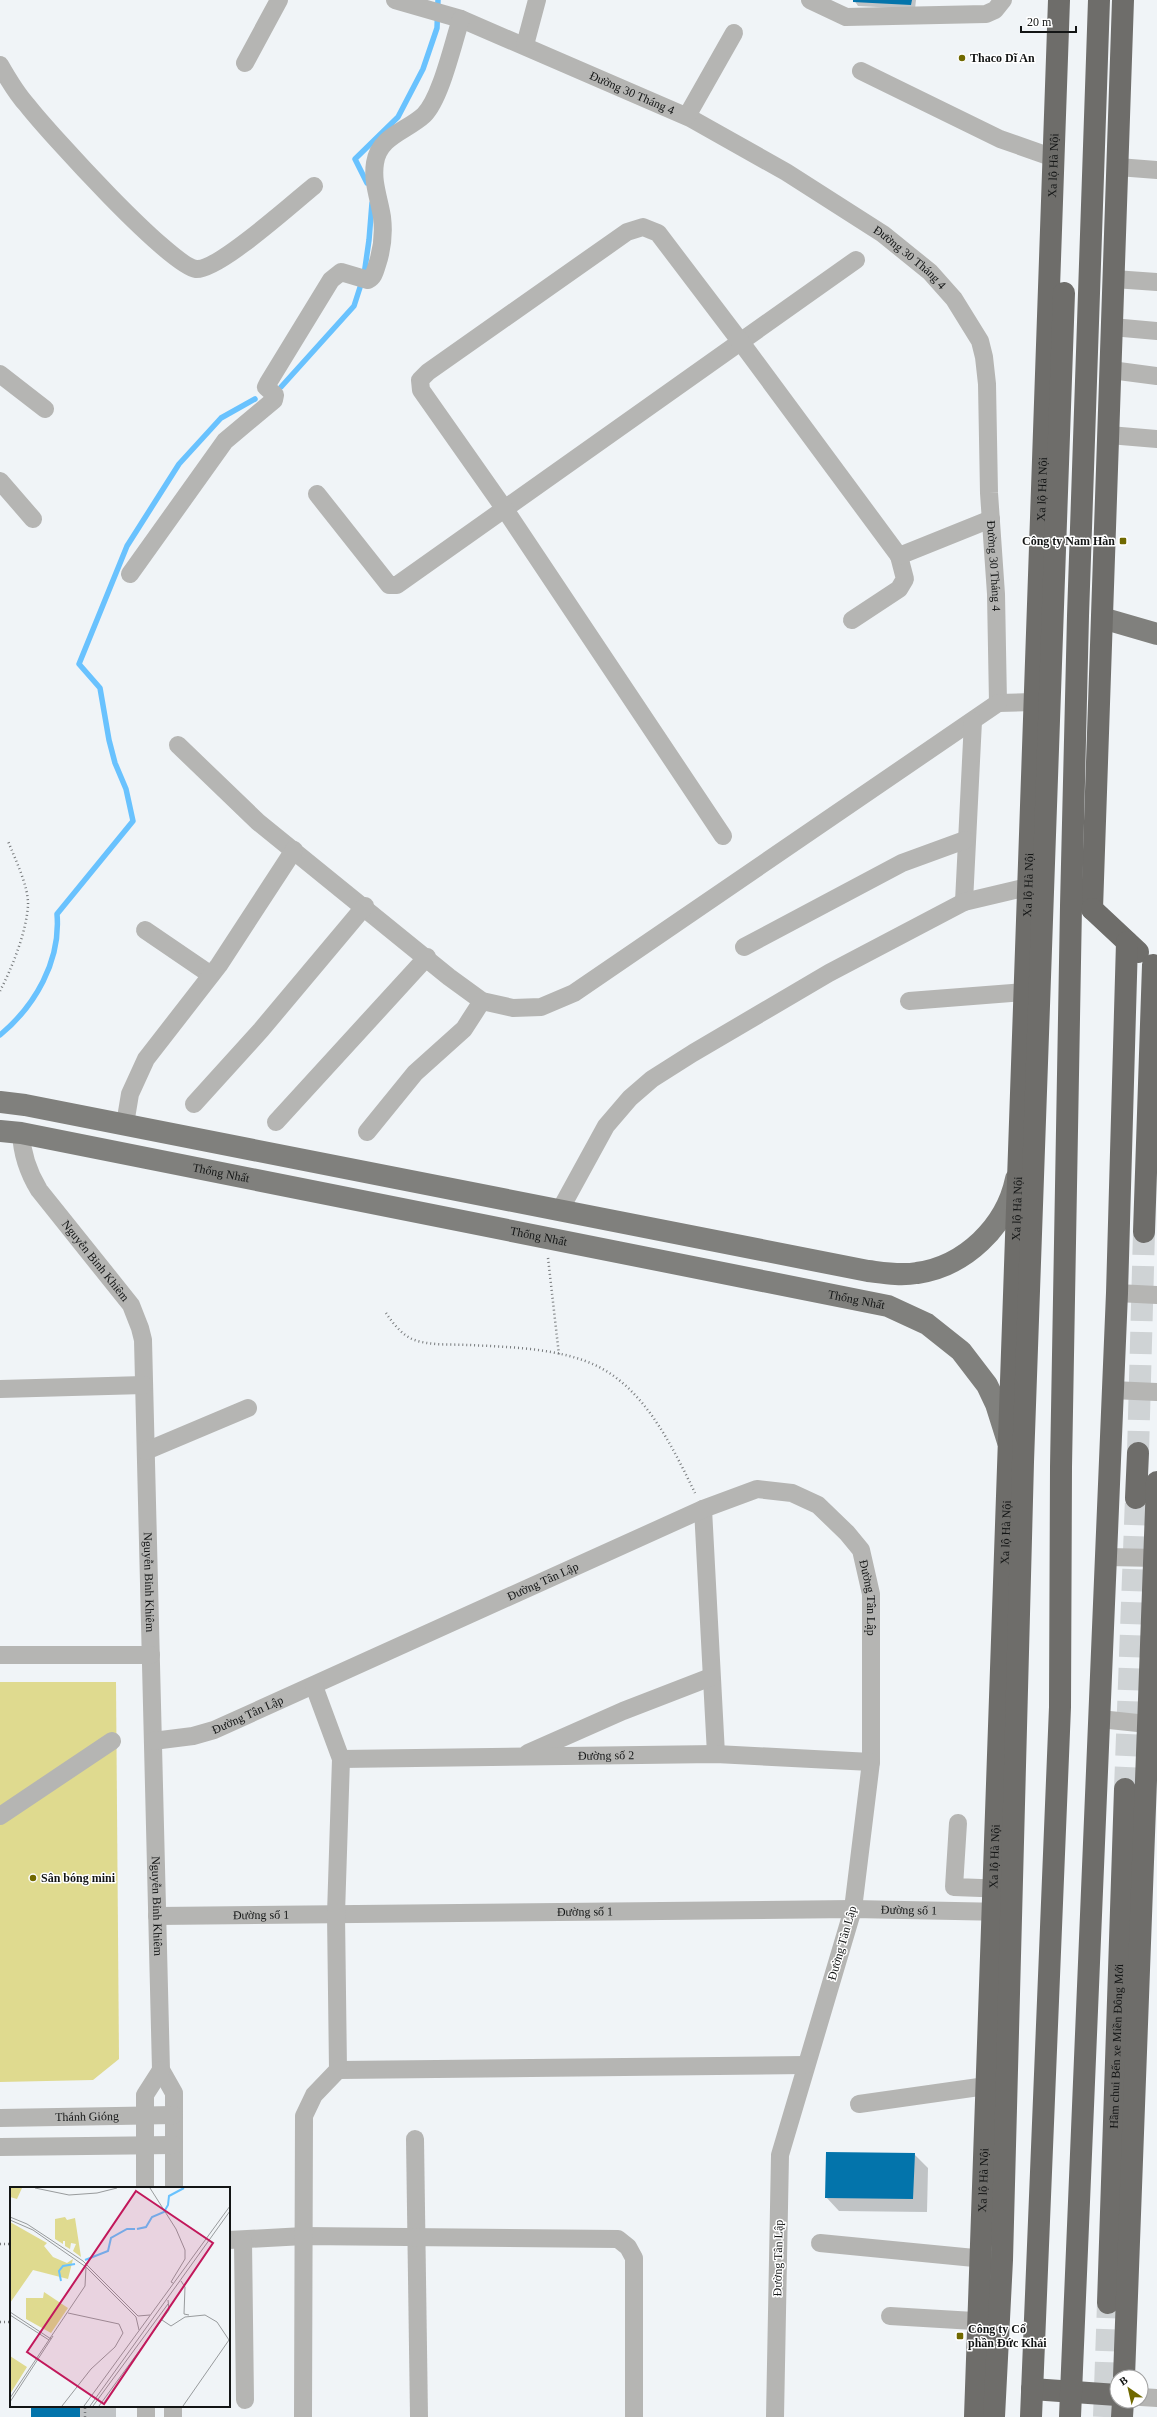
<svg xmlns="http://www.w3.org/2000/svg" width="1157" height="2417" font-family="'Times New Roman',serif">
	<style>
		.green { fill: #dfda8f }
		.shadow { fill: #0003 }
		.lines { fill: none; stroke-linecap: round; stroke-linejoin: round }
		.stream { stroke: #69c2fe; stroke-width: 5.5 }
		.building { fill: #0374ab }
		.highway-tunnel { stroke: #cfd3d5; stroke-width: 22; stroke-dasharray: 22 11; stroke-linecap: butt }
		.path { stroke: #777a7c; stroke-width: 2.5; stroke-dasharray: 1 3; stroke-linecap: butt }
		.minor { stroke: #b5b5b3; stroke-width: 18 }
		.major { stroke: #80807d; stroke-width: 22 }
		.highway { stroke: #6e6d6a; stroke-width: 22 }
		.poi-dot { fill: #706900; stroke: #fff; stroke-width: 1.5 }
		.labels { text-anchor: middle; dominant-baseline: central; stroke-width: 3; stroke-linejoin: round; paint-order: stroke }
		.poi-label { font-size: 12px; font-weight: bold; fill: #131515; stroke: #fff; text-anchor: start }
		.street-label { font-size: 12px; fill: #131515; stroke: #fff }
		.inset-river { fill: none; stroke: #69c2fe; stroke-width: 2 }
		.inset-road { fill: none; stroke: #989b9d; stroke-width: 1 }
		.view { fill: #c2185b; fill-opacity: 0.15; stroke: #c2185b; stroke-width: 2 }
		.inset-edge { fill: none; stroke: #131515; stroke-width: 2 }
	</style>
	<rect width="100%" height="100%" fill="#f0f4f7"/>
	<path class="green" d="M0,1682h116l3,377 -26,21 -93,2z"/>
	<path class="shadow" d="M854,0h62l-1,9 -57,-3z
		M914,2154l14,14 -1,44 -88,-1 -13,-14z
		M32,2406h84v11h-84z"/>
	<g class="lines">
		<path class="stream" d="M367,183l-12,-24 43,-42 25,-48 14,-41 1,-28
			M281,387l73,-81 10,-31 5,-35 3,-37
			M0,1035c35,-29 61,-74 57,-121l76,-93 -7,-32 -11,-26 -6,-23 -9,-52 -21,-24 48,-118 52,-82 42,-46 34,-19"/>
	</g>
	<path class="building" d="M853,0h59l-1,5 -58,-3z
		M826,2152l89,1 -2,46 -88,-1z
		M31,2406h49v11h-49z"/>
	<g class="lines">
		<path class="highway-tunnel" d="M1138,1453l6,-221
			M1125,1789l11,-291
			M1104,2417l4,-114"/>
		<path class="path" d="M0,991c12,-23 26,-58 28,-85 1,-19 -13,-47 -20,-65
			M548,1258l11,97
			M386,1313c6,9 15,21 26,26 17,7 38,5 57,6 40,2 93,3 130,22 47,24 74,81 96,126
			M0,2244h11
			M0,2322h11
			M85,2417v-11"/>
		<g class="minor">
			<path id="s1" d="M395,0l66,19 229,99 96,54 97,62 47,38 24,27 26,42 4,16 3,27 2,109 7,101 2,109"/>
			<path d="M810,0l36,17 140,-3 9,-4 8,-10"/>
			<path d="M525,45l12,-45"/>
			<path d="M245,63l34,-63"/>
			<path d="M0,65c8,14 16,28 27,40 21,27 143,161 169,164 22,2 98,-67 118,-83"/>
			<path d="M861,71l139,68 54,19"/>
			<path d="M687,116l47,-83"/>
			<path d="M1118,167l39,3"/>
			<path d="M1114,279l43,3"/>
			<path d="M1112,327l45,4"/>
			<path d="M1111,370l46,6"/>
			<path d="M0,374l45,35"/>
			<path d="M1109,435l48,4"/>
			<path d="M0,481l33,38"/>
			<path d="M317,494l72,91h8l459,-325"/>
			<path d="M130,574l95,-133 49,-41 1,-5 -9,-8 2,-4 63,-103 10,-8 27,8c6,-3 7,-9 9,-15 5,-15 7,-32 5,-48 -3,-19 -10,-35 -7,-54 4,-27 32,-32 49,-48 17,-17 29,-72 37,-96"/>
			<path d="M852,620l47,-31 6,-10 -6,-23"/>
			<path d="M998,703l36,-1"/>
			<path d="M178,745l80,77 191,155 33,24 31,7 28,-1 33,-14 424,-290"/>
			<path d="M723,836l-219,-328 -83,-118 -1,-10 8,-8 199,-140 16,-5 15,6 82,108 159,215 92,-37"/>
			<path d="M964,902l9,-181"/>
			<path d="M145,930l66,45"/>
			<path d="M744,947l158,-84 63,-23"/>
			<path d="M909,1001l129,-10"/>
			<path d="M194,1104l67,-74 104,-124"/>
			<path d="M276,1122l151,-165"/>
			<path d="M125,1124l5,-30 16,-35 73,-94 75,-115"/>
			<path d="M367,1132l48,-59 49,-44 18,-28"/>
			<path id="s2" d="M21,1133c1,22 7,39 18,57l92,115 9,23 3,12 18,730 13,23v95"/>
			<path d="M560,1210l46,-84 24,-28 22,-19 41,-26 136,-80 135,-71 76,-18"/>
			<path d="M1117,1293l40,2"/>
			<path d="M0,1389l144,-4"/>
			<path d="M1112,1390l45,2"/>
			<path d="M146,1451l102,-43"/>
			<path d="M703,1509l13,245"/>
			<path d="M1107,1557l50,1"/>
			<path d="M0,1655h151"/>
			<path d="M1100,1719l57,6"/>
			<path id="s3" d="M153,1741l40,-5 21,-6 489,-221 54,-20 35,4 26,12 29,28 14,17 10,44v168l-18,147 -73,246 -5,262"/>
			<path d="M528,1753l95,-42 88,-34"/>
			<path id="s4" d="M341,1759l375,-5 155,8"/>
			<path d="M0,1816l112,-75"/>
			<path d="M958,1823l-4,64 53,2"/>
			<path id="s5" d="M157,1916l696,-7 153,3"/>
			<path d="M338,2070l467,-5"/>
			<path d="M859,2104l127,-18"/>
			<path id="s6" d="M0,2118l174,-3"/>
			<path d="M415,2139l4,278"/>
			<path d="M0,2147l174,-2"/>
			<path d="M145,2188v-93l16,-25"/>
			<path d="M229,2240l75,-4 314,3 10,8 6,11v159"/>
			<path d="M243,2241l2,159"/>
			<path d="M820,2243l175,17"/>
			<path d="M890,2316l101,6"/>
			<path d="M1141,2397l16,1"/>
			<path d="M146,2406v11"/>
			<path d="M173,2417v-11"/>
			<path d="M303,2417l1,-301 10,-21 24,-25 -2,-156 5,-155 -27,-73"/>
		</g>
		<g class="major">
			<path d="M1102,618l55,16"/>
			<path d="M0,1102l25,3 843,166c16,2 32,5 49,2 48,-7 89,-46 99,-94"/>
			<path id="s7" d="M0,1131l21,2 867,173 39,18 34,27 26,34 9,19 12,38"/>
		</g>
		<g class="highway">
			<path d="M1092,909l31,-909"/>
			<path d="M1092,909l46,43"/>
			<path d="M1144,1232l9,-267"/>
			<path d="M1136,1498l2,-45"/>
			<path id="s8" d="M1108,2303l17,-514"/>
			<path d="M1124,2377l33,-895"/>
			<path d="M1032,2389l85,6"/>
			<path id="s9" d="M975,2417l84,-2417"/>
			<path d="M994,2417l8,-157 21,-798 41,-1169"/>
			<path d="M1031,2417l29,-710 1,-240 10,-561 7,-290 21,-616"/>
			<path d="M1070,2417l47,-1124 10,-351"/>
			<path d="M1122,2417l1,-16"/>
		</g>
	</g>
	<g class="poi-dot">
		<circle cx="962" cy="58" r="4"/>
		<rect x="1119" y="537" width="8" height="8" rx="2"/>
		<circle cx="33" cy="1878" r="4"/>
		<rect x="956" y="2332" width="8" height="8" rx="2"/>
	</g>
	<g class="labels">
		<g class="poi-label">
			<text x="970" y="58">Thaco Dĩ An</text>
			<text x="1115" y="541" text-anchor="end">Công ty Nam Hàn</text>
			<text x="41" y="1878">Sân bóng mini</text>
			<text x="968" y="2329">Công ty Cổ<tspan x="968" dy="14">phần Đức Khải</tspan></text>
		</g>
		<g class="street-label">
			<text stroke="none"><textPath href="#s1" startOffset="255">Đường 30 Tháng 4</textPath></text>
			<text stroke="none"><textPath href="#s9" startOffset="2253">Xa lộ Hà Nội</textPath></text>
			<text stroke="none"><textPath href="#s1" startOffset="579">Đường 30 Tháng 4</textPath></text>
			<text stroke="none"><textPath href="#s9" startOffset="1929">Xa lộ Hà Nội</textPath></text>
			<text stroke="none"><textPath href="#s1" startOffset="915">Đường 30 Tháng 4</textPath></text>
			<text stroke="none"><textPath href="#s9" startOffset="1533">Xa lộ Hà Nội</textPath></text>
			<text stroke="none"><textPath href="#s7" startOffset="225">Thống Nhất</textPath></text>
			<text stroke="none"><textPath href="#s9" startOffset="1209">Xa lộ Hà Nội</textPath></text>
			<text stroke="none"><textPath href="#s7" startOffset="549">Thống Nhất</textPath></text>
			<text stroke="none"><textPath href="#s2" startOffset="151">Nguyễn Bỉnh Khiêm</textPath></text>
			<text stroke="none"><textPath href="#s7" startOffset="873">Thống Nhất</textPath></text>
			<text stroke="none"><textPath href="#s9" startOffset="885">Xa lộ Hà Nội</textPath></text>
			<text stroke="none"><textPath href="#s2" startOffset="487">Nguyễn Bỉnh Khiêm</textPath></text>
			<text stroke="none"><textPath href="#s3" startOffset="423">Đường Tân Lập</textPath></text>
			<text stroke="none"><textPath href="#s3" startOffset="831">Đường Tân Lập</textPath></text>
			<text stroke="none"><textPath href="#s3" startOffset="99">Đường Tân Lập</textPath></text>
			<text stroke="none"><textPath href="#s4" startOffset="265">Đường số 2</textPath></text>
			<text stroke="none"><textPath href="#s9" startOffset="561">Xa lộ Hà Nội</textPath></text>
			<text stroke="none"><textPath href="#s2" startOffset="811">Nguyễn Bỉnh Khiêm</textPath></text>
			<text stroke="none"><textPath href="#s5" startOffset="752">Đường số 1</textPath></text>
			<text stroke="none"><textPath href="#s5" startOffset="428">Đường số 1</textPath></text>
			<text stroke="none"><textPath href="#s5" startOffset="104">Đường số 1</textPath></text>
			<text transform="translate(842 1943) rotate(-74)">Đường Tân Lập</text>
			<text stroke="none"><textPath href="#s8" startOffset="257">Hầm chui Bến xe Miền Đông Mới</textPath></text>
			<text stroke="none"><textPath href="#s6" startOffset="87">Thánh Gióng</textPath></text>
			<text stroke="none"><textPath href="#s9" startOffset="237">Xa lộ Hà Nội</textPath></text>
			<text transform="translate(778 2258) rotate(-89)">Đường Tân Lập</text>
		</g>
	</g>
	<g transform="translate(10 2187)">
		<rect width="220" height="220" fill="#f0f4f7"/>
		<path d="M0,1h12l-5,11 -7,-2zM55,30l2,3 8,-2 6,39 -8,-6 3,-7 -5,-1 -1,6 -5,-3v-5h-2v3l-8,-5v-20zM0,35l37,21 -3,3 9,11 14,6 6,-4 -5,20 -35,-9 -23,33zM34,105l24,16 -17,25 -25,-14v-21h17zM0,169l17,11 -17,27z" fill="#dfda8f"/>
		<path class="inset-river" d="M127,42l9,-2 6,-10 12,-5 4,-7 1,-9 15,-8M75,73l23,-9 3,-13 16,-9h8M51,94l-2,-10 4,-5 12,-2"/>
		<path class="inset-road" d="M25,1l34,7 28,-2 20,-5M140,1l26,41 9,21v9l-14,23 2,1M0,30l17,7 56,37 55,55 12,-1M0,33l23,10 53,37 50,50 3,13M171,94l4,6 -1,27 5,1M0,125l41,27M0,128l39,25M152,133l9,6 14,-9 20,-2 12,7 12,18 -46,66M0,211l75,-112 1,-19M0,215l43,-66M52,219l29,-37 24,-22 8,-14 -4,-9 -51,-11M74,219l146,-200M80,219l140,-195M83,219l75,-102M89,219l70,-96 -1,-10"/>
		<path class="view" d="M126,4l77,52 -109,161 -77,-52z"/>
		<rect width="220" height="220" class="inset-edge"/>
	</g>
	<g transform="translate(1129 2389) rotate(326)"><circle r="19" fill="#ffffff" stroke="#a1a1a1"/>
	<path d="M0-3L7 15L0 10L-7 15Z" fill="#706900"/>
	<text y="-6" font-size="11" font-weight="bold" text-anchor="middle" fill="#131515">B</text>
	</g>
	<path d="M1021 26v6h55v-6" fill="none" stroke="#131515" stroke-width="2"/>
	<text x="1027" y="26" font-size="12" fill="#131515" stroke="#ffffff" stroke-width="3" paint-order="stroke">20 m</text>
</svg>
